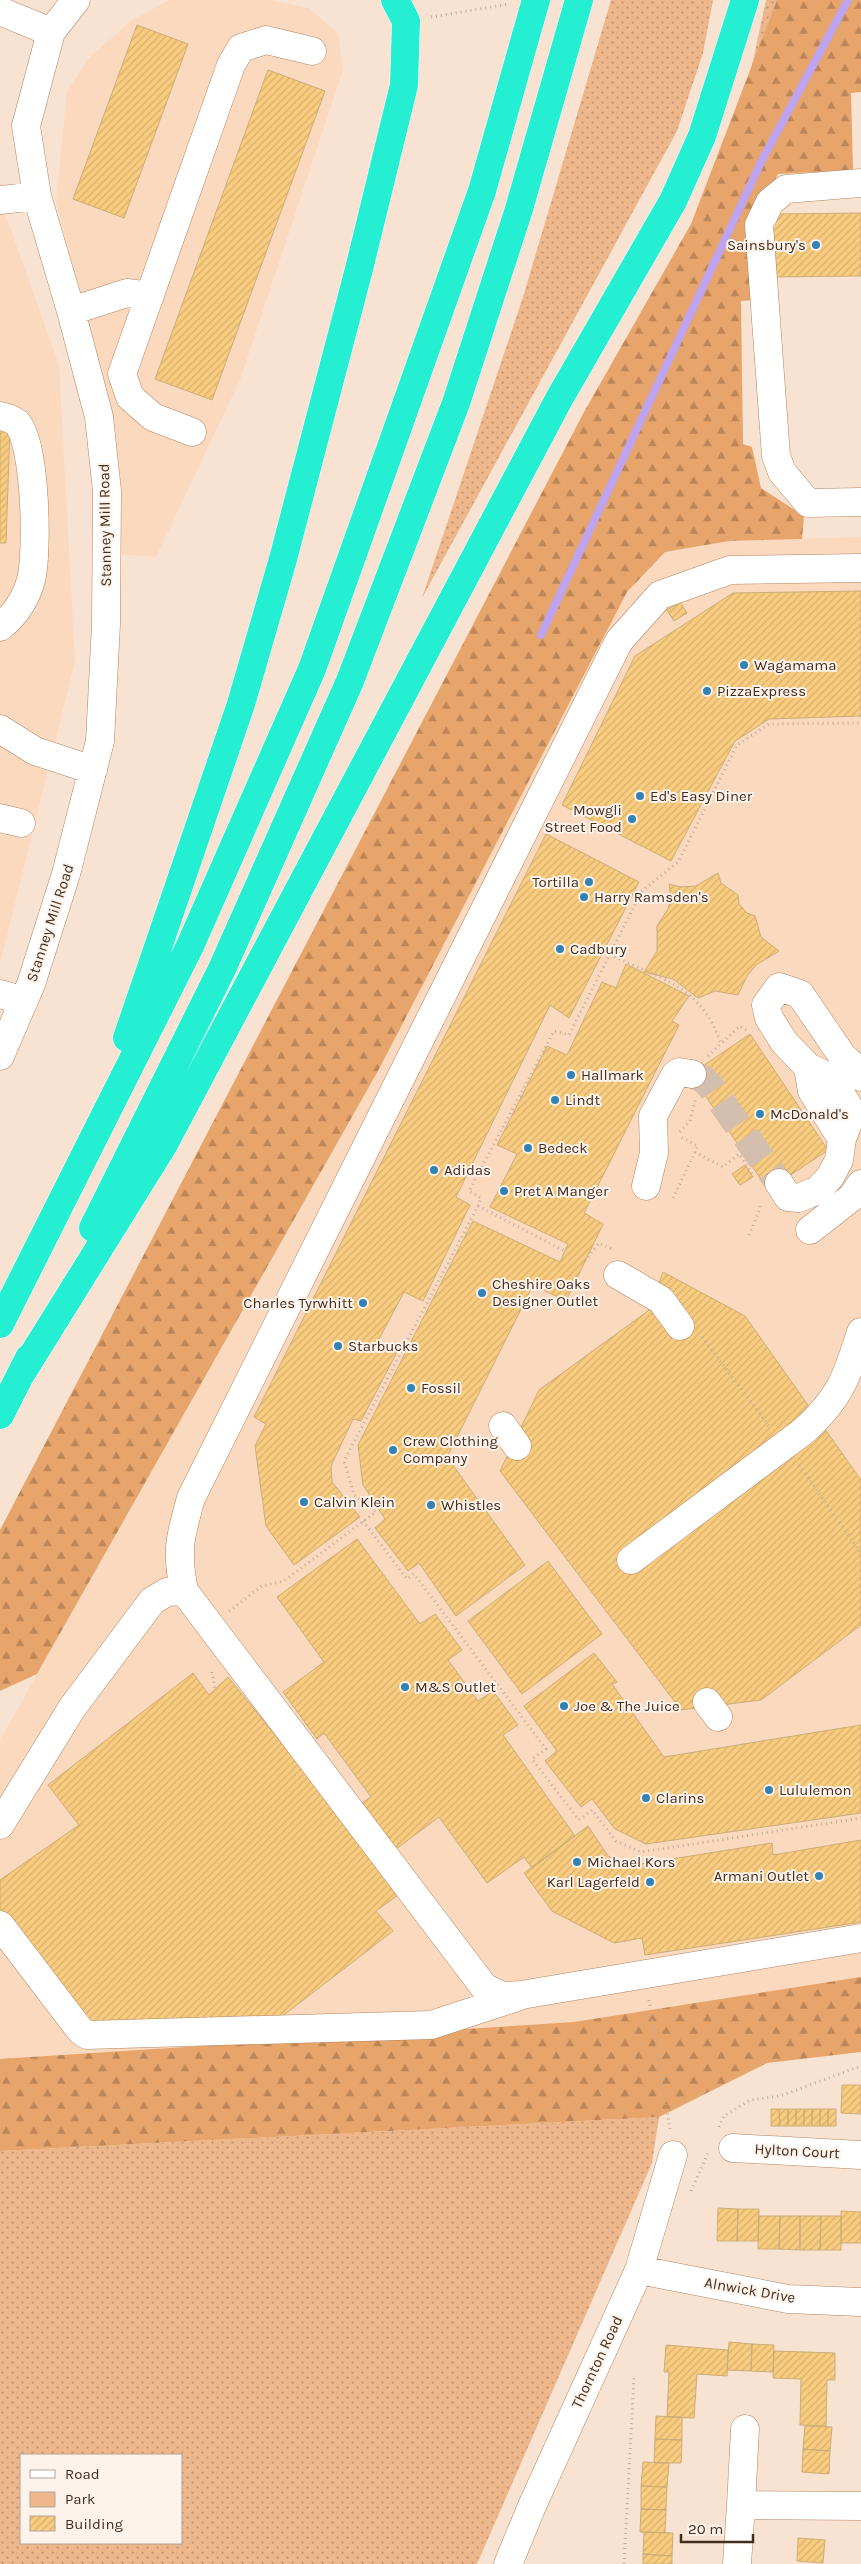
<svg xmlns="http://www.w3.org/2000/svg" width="861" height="2564" font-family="Karla,sans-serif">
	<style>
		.built { fill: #fbd9be }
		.green { fill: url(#green-dots); fill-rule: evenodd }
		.forest { fill: url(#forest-firs) }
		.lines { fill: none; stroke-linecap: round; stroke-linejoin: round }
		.stream { stroke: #bea3ee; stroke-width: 8 }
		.building { fill: url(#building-hatch); stroke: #ccad78 }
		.minor-tunnel { stroke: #d4bfaf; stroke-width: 28; stroke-dasharray: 28 14; stroke-linecap: butt }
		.minor-casing { stroke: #b2845d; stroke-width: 29 }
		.highway-casing { stroke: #fff; stroke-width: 29 }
		.path { stroke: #c0ac9c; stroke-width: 3; stroke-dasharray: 1 4; stroke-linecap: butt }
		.minor { stroke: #fff; stroke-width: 28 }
		.highway { stroke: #24efd3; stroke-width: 28 }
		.highway-bridge-casing { stroke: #fff; stroke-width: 29; stroke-linecap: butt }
		.highway-bridge { stroke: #24efd3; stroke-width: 28 }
		.poi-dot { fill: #3282b3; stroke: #fdf3eb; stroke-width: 2 }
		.labels { text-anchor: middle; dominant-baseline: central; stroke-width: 4; stroke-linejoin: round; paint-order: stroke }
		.poi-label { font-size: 15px; fill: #422e1e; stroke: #fdf3eb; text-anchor: start }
		.street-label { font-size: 15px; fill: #422e1e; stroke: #fdf3eb }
	</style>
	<defs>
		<pattern id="green-dots" width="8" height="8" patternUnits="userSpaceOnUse" patternTransform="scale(1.25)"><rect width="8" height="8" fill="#eeb78b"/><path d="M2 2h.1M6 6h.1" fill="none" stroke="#c29571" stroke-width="1.8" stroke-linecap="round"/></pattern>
		<pattern id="forest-firs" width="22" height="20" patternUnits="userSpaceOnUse" patternTransform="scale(1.25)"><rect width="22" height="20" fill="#e7a46b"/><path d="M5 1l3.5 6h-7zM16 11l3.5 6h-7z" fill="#bd8657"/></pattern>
		<pattern id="building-hatch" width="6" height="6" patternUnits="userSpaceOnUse" patternTransform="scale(1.25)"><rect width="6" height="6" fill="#f9cc7f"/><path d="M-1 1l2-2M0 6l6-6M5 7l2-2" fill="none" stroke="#d7b06d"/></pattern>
	</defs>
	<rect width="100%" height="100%" fill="#f8e3d3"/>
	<path class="built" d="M170,0h99l40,8 29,26 5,36 -103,310 -84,177 -35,-3 -4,-90 -21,-112 -40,-149 11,-112 22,-33 42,-37z
		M0,199l59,166 16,296 -75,303z
		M861,537v1491l-861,36v-324l379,-671 229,-444 19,-33 38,-40 64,-11z"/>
	<path class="green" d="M611,0h102l-10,53 -26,78 -255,467 101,-301z
		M766,0h11l-26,70z
		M659,2117l-7,46 -175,401h-477v-413zM21,2455h160v88h-160z"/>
	<path class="forest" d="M777,0h84v92l-10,1 2,77 -75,4 -25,47 2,79 -14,1 2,143 9,3 9,41 43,28 -2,23 -73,2 -64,11 -38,40 -248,477 -342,605 -37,17v-161l584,-1118 107,-188z
		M861,1977v75l-94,11 -108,54 -659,34v-92l574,-37z"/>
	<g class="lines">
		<path class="stream" d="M541,635l221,-475 86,-160"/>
	</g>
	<path class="building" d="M137,25l51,19 -64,174 -51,-19z
		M268,70l57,21 -113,309 -57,-21z
		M861,213v63l-90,1 -2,-63z
		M0,429h10l-4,114h-6z
		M861,591v125l-92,3 -34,22 -64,120 -109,-56 73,-149 98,-63z
		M680,602l7,11 -13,8 -7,-11z
		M546,834l93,48 -70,136 -19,-13 -94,192 14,8 -47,96 -19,-9 -26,49 19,11 -36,69 -8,-2 -22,47 1,16 28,35 -66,48 -28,-39 -11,-80 11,-22 -12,-7z
		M718,873l3,10 17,12 1,9 8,9 8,3 6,21 18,14 -23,14 -9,11 -9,19 -23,-4 -17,7 -25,-19 -29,-7 13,-21v-25l11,-17 3,-11 -2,-14 12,3 15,-1z
		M626,964l63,32 -17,25 7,4 -95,188 19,11 -37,77 -33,-16 -86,172 78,108 -69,51 -37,-53 -11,8 -33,-43 10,-9 -22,-34 -5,-40 115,-224 87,41 8,-18 -78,-37 27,-53 -20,-9 50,-99 20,9 35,-73 14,6z
		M750,1034l78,116 -60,40 -77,-116z
		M745,1165l8,12 -13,8 -8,-11z
		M663,1272l82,44 116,164v145l-100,75 -80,10 -181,-239 39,-81 109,-79z
		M357,1539l63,85 15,-10 27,36 -14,10 30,41 15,-10 25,34 -15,10 72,101 -43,32 -8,-11 -37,26 -48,-66 -43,32 -34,-46 9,-6 -47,-64 -7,6 -34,-47 41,-30 -47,-65z
		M548,1561l54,73 -80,60 -54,-73z
		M594,1653l23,29 -5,2 52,73 197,-32v88l-215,31 -31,-15 -23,-30 -11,8 -36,-46 12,-10 -33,-45z
		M193,1673l16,22 19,-18 174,215 -26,19 17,20 -126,97 -181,-6 -86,-114v-28l79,-55 -31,-40z
		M588,1826l20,30 20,10 144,-23 1,12 88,-15v82l-216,33 -3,-17 -28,5 -62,-32 -28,-38z
		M842,2085h19v29l-20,-1z
		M771,2109h8l1,17h-9z
		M779,2109h9v17h-8z
		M788,2109h8v17h-8z
		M796,2109h8v17h-8z
		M804,2109h8v17h-8z
		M812,2109h8v17h-8z
		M820,2109h8v17h-8z
		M828,2109h8v17h-8z
		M718,2208l20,1 -1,32h-20z
		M738,2209h21l-1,32h-21z
		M841,2211l20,1v31h-20z
		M759,2216h21l-1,33h-21z
		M780,2216h20v34l-21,-1z
		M800,2216h21l-1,34h-20z
		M821,2216h20v34h-21z
		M729,2342l23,2 -1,27 -24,-1z
		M752,2344l22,1 -1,27 -22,-1z
		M666,2345l62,5 -1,26 -30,-2 -3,44 -27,-1 2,-45h-5z
		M774,2351l61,2v27h-8l-1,46 -26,-1 1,-46 -28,-1z
		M656,2416l26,1v23l-27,-1z
		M805,2426l27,1 -2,24 -27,-2z
		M655,2439l27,1 -1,23h-27z
		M803,2449l27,2 -1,23 -27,-2z
		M643,2462l26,1 -2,24 -26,-1z
		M641,2486l26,1 -1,23 -25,-1z
		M641,2509l25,1 -1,23 -25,-1z
		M644,2532l29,1 -1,23 -29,-2z
		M798,2538l27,2 -2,23 -26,-2z
		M643,2554l29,2v8h-29z"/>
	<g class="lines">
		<path class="minor-tunnel" d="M692,1074l11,5 7,7 69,97"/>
		<g class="minor-casing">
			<path id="minor" d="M0,11l51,21
				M861,183l-75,6 -16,13 -11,23 17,231 6,16 26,31 53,-1
				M0,200l37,-4
				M71,311l56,-18 23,3
				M0,416c6,1 12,3 17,7 19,20 21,130 14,157 -5,19 -16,35 -31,47
				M192,432l-39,-15 -23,-20 -8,-23 109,-309 10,-17 25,-8 46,11
				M861,568l-131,2 -70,25 -41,46 -428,857c-11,39 -15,52 -7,93l300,396 18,9 19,-1 340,-57
				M0,729l35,22 58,19
				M0,818l21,5
				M0,994l24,7
				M0,1056l31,-72 35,-110 34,-133 6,-117 1,-133 -8,-74 -28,-106 -34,-115 -11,-70 25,-94 25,-32
				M808,1067l23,11 21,34 -10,27
				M779,1183l9,14 11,1 19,-8 12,-13 9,-17 3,-21 -30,-48 -4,-24 -24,-25 -15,-24 -3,-13 13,-18 21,7 43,63 14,12 4,8
				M646,1186l8,-33 -1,-37 22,-41 4,-3 13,2
				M810,1230l42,-33 9,-13
				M618,1275l43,25 19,26
				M503,1426l14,20
				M631,1560l174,-130c36,-34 41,-51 56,-98
				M707,1702l11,15
				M0,1825l72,-117 80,-107 15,-9 17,-1
				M0,1925l80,105 7,5 344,-10 89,-29
				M733,2148l128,7
				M639,2270l149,29 73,3
				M741,2505l4,-76
				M508,2564l24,-58 107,-236 34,-115
				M737,2564l4,-59 120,1"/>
		</g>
		<g class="highway-casing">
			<path id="highway" d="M127,1038l114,-334 42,-145 76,-290 45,-184 2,-64 -11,-21
				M93,1228l129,-259 128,-288 106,-278 63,-194 60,-209
				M0,1324l190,-378 122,-277 170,-478 44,-156
				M21,1374l143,-230 395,-745 114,-198 29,-65 43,-136
				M0,1415l29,-57"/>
		</g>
		<path class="path" d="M431,17l78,-13
			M610,954c52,27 89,29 111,89
			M708,1056l32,-30 6,4
			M680,1132l10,-11 6,-23
			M695,1152l28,15 16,-13 15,23
			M673,1198l25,-52 -19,-10
			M478,1206l87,45
			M749,1235l11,-26v-6
			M585,1261l14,-18 15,7
			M702,1337l67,89
			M799,1465l62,88
			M363,1521l44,58 7,-5 132,175 -14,10 47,61 13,-10 24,31 25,11 220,-34
			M229,1611l33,-25 22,-5 92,-69 -22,-17 -10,-34 134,-255 3,-8 -12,-7 85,-160 15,4 73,-144 36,-29 59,-117 32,-21 92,-1
			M212,1672l3,17
			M649,2000l21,129
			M719,2127l5,-11 26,-16 30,-4 81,-30
			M691,2191l17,-38
			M624,2564l10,-186"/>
		<use href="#minor" class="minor"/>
		<use href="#highway" class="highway"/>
		<g class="highway-bridge-casing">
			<path id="highway-bridge" d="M526,35l10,-35"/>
		</g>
		<use href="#highway-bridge" class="highway-bridge"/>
	</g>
	<g class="poi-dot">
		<circle cx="816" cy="245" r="5"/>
		<circle cx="744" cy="665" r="5"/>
		<circle cx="707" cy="691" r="5"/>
		<circle cx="640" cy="796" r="5"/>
		<circle cx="632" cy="819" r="5"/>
		<circle cx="589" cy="882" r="5"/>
		<circle cx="584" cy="897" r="5"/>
		<circle cx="560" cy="949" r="5"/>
		<circle cx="571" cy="1075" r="5"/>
		<circle cx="555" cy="1100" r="5"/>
		<circle cx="760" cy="1114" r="5"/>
		<circle cx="528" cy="1148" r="5"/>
		<circle cx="434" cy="1170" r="5"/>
		<circle cx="504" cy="1191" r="5"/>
		<circle cx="482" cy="1293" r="5"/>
		<circle cx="363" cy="1303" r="5"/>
		<circle cx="338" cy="1346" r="5"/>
		<circle cx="411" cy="1388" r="5"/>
		<circle cx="393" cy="1450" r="5"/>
		<circle cx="304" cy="1502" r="5"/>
		<circle cx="431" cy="1505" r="5"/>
		<circle cx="405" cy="1687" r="5"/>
		<circle cx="564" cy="1706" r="5"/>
		<circle cx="769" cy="1790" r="5"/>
		<circle cx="646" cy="1798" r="5"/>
		<circle cx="577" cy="1862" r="5"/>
		<circle cx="819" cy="1876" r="5"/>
		<circle cx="650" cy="1882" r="5"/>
	</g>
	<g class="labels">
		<g class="poi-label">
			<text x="806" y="245" text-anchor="end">Sainsbury's</text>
			<text x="754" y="665">Wagamama</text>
			<text x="717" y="691">PizzaExpress</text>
			<text x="650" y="796">Ed's Easy Diner</text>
			<text x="622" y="810" text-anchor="end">Mowgli<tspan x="622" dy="17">Street Food</tspan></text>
			<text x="579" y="882" text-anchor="end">Tortilla</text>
			<text x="594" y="897">Harry Ramsden's</text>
			<text x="570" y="949">Cadbury</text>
			<text x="581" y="1075">Hallmark</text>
			<text x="565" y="1100">Lindt</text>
			<text x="770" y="1114">McDonald's</text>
			<text x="538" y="1148">Bedeck</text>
			<text x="444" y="1170">Adidas</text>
			<text x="514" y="1191">Pret A Manger</text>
			<text x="492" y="1284">Cheshire Oaks<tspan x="492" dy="17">Designer Outlet</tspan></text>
			<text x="353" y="1303" text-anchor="end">Charles Tyrwhitt</text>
			<text x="348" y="1346">Starbucks</text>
			<text x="421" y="1388">Fossil</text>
			<text x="403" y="1441">Crew Clothing<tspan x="403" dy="17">Company</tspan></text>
			<text x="314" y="1502">Calvin Klein</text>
			<text x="441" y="1505">Whistles</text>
			<text x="415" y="1687">M&amp;S Outlet</text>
			<text x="574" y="1706">Joe &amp; The Juice</text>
			<text x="779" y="1790">Lululemon</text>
			<text x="656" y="1798">Clarins</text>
			<text x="587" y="1862">Michael Kors</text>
			<text x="809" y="1876" text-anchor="end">Armani Outlet</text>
			<text x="640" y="1882" text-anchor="end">Karl Lagerfeld</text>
		</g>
		<g class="street-label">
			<text transform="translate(105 525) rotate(-91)">Stanney Mill Road</text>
			<text transform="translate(50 923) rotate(-72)">Stanney Mill Road</text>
			<text transform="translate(797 2151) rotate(3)">Hylton Court</text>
			<text transform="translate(750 2290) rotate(10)">Alnwick Drive</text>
			<text transform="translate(597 2362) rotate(-65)">Thornton Road</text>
		</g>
	</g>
	<rect x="20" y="2454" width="162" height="90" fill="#fdf3eb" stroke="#b2a499"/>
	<rect x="30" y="2470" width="25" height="8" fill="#ffffff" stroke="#b2a499"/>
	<text x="65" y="2479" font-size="15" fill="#422e1e">Road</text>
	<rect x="30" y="2492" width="25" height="15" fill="#eeb78b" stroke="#b2a499"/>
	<text x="65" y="2504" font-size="15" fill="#422e1e">Park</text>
	<rect x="30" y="2516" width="25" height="15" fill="url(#building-hatch)" stroke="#b2a499"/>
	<text x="65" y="2529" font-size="15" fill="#422e1e">Building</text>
	<path d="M681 2534v8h72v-8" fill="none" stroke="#422e1e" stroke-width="2.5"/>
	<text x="688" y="2534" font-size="15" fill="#422e1e" stroke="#fdf3eb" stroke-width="4" paint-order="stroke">20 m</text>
</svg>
